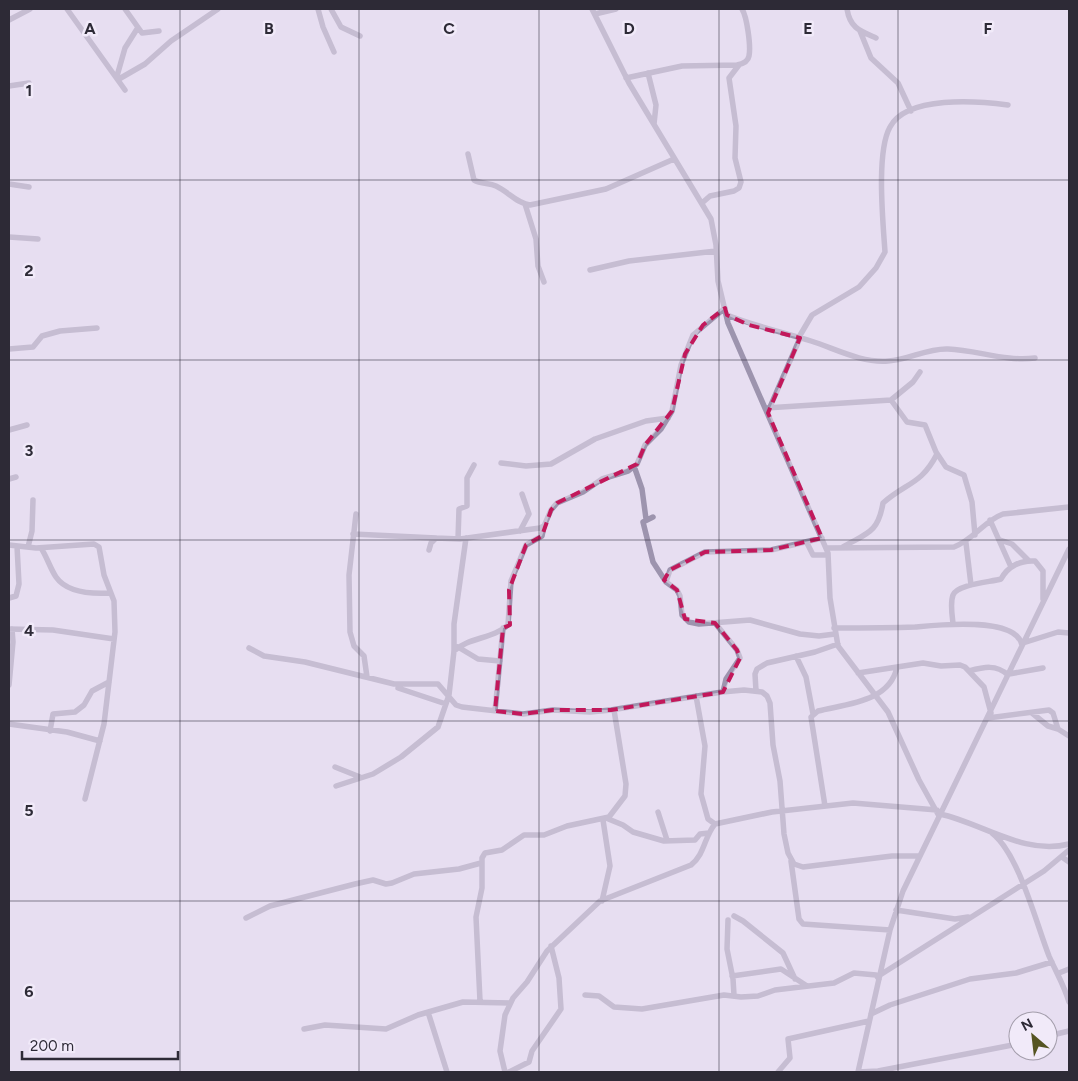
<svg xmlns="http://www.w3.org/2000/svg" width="1078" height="1081" font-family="Figtree,sans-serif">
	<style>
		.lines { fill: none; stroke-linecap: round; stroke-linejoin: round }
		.minor { stroke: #9d94ae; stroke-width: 5.5 }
		.marked { fill: none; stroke: #c2185b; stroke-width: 4; stroke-dasharray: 10 6; stroke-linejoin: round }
		.grid { fill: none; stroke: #2d2a36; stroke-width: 1; stroke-opacity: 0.55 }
		.grid-label { font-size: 16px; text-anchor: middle; font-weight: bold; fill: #2d2a36; stroke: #f1eaf9; stroke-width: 5; stroke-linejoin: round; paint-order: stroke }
	</style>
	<rect width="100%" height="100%" fill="#e7def1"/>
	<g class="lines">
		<path class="minor" d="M67,9l58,81
			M125,9l17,24 17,-2
			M318,9l5,18 11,25
			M331,9l10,18 19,9
			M592,9l37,74 82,136 5,26 2,36 10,42 100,230 2,45 8,48 50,66 31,68 20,36
			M847,9c3,19 13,22 29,29
			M595,14l21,-5
			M9,20l21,-11
			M860,31l11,27 27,25 13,28
			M648,73l8,32 -2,19
			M117,76l8,-28 12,-19
			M626,78l56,-12 55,-1c5,-1 11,-3 12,-9 2,-10 -2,-39 -7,-47
			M119,79l26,-15 26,-23 47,-32
			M9,86l20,-3
			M468,154l6,26c7,4 15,3 22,6 13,6 20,17 34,19l76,-16 68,-30
			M9,184l20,3
			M702,203l8,-7 24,-5 5,-3 2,-6 -6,-24 1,-32 -7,-48 10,-13
			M525,204l11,35 2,27 6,16
			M9,237l29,2
			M590,270l39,-9 87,-10
			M727,315c27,11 56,17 84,26 25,8 50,22 77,20 21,-1 39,-13 60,-12 29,1 58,13 87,9
			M799,337l13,-22 47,-28 17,-19 9,-16c-2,-30 -9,-100 5,-125 17,-32 88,-26 118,-22
			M9,349l24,-2 9,-11 18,-5 37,-3
			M891,400l16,22 18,3 11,27 10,15 18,8 8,27 3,33
			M770,407l30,-69
			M766,408l125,-8 22,-18 7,-10
			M9,430l18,-5
			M501,463l25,3 25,-2 44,-25 51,-18 22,-3
			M634,466l8,23 4,30
			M9,479l7,-2
			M356,514l-7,61 1,57 4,14 10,10 3,21
			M653,517l-10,5 10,40 13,20 11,8 3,6 2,19 7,7 10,2 51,-4 50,14 19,2 16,-2
			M990,520l21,47
			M520,531l9,-17 -7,-20
			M353,534l83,4
			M458,539l1,-30 8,-3v-28l7,-13
			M1000,540l12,4 17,17
			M807,543l6,12h15
			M966,543l5,42
			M9,545l27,3 58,-4 5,3 5,28 10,26 1,31 -11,92 -19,75
			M28,547l4,-16 1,-31
			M843,547c24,-14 35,-14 40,-44 24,-21 38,-18 54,-49
			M41,548c6,9 9,20 15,29 11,16 38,17 55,16
			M826,548l128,-1c19,-7 30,-26 49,-33l66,-7
			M429,550l2,-7 5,-5 24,1 80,-11 4,-2 7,-16 6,-7 26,-11 19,-13 26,-8 9,-7 8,-19 16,-16 11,-18 9,-46 12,-30 32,-27
			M666,582l4,-12 35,-18 66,-2 51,-12
			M9,598l7,-2 3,-12 -2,-38
			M715,623l22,27 3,8 -14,21 -3,13
			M953,623c-1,-8 -3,-20 0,-28 4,-11 38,-13 48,-16 7,-13 20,-19 34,-18l8,10v28
			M834,628c27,0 54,0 81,-1 22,-2 101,-11 107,18
			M9,629l44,1 61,9
			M1023,643l35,-11 11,1
			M458,647l20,12 22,2
			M249,648l15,8 41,6 89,22h44l18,21 6,2 61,7 30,-4 37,2 21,-2 111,-18 22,-2 18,2 5,4 3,7 3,42 7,36 4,53 4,19 6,11 9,3 89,-11h27
			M454,651c15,-14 39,-12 54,-26l3,-44 15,-36 16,-9 2,-10
			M796,656l10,21 7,37
			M969,671c15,-4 27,-7 39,4
			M858,673l65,-10 18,3 19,-1 5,2 19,20 7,26
			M1009,674l34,-6
			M9,685l4,-43 -1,-13
			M398,688l48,16
			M756,691l-1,-17 2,-5 10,-6 48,-11 23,-8
			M696,696l9,50 -4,48 7,25 7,5
			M495,711l8,-83
			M1032,713l16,13 10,3
			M988,718l61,-8 4,3 5,16 11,7
			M9,724l58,8 33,9
			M50,731l3,-17 22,-2 9,-7 8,-14 17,-9
			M335,767l25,10
			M336,786l37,-12 28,-17 37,-30 11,-32 5,-44v-27l12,-86
			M825,806l-14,-89 7,-6c28,-7 72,-9 79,-44
			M658,812l9,28
			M940,814c42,9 85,42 129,30
			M606,818l17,7 10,7 31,9 31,-1 5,-6 9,-1
			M992,833c27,21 44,90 57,123 7,16 15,29 20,46
			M1062,857l7,5
			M791,861l8,58 4,5 87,6
			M602,901l8,-35 -7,-46
			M896,910l59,9 13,-2
			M734,916l9,5 40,32 12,26
			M246,918l24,-12 85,-22 18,-4 13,4 6,-1 22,-9 45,-5 22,-6
			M728,920l-1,29 6,30 1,16
			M1059,973l10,-4
			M880,975l164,-104 25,-21
			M732,976l49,-7 26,17
			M585,995l14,1 15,11 28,2 82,-14 17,2 17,-1 17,-6 59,-7 20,-10 22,2 3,4
			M480,1001l-4,-84 6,-29v-30l3,-5 17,-3 22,-15h20l23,-9 42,-9 16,-21 1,-12 -12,-74
			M428,1012l19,60
			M871,1014l19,-9 80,-26 46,-6 36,-11
			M304,1029l21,-4 61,4 32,-14 45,-13 47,1
			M1048,1036l21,-5
			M505,1072l-5,-21 5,-36 8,-17 14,-16 20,-31 53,-50 91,-36c14,-11 13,-28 24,-41l57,-12 81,-9 84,7
			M509,1072l20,-10 3,-11 29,-42 -2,-31 -8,-32
			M778,1072l12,-14 -2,-19 81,-18
			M858,1072l32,-142 13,-39 166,-342
			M858,1072l20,-1 140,-27"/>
	</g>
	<path d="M0 0H1078V1081H0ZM725,308l2,7 22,10 51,13 -32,75 54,125 -51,12 -66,2 -35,18 -6,10 13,10 8,29 30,4 22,27 3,8 -17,34 -112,18h-58l-30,4 -28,-3 8,-83 7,-3 -1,-35 17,-45 16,-9 9,-26 6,-7 80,-39 8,-19 27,-34 13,-57 18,-29z" fill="#e7def1" fill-opacity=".55" fill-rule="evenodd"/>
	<path class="marked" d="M725,308l2,7 22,10 51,13 -32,75 54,125 -51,12 -66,2 -35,18 -6,10 13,10 8,29 30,4 22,27 3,8 -17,34 -112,18h-58l-30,4 -28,-3 8,-83 7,-3 -1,-35 17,-45 16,-9 9,-26 6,-7 80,-39 8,-19 27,-34 13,-57 18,-29z"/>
	<path class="grid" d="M180,9v1063M359,9v1063M539,9v1063M719,9v1063M898,9v1063M9,180h1060M9,360h1060M9,540h1060M9,721h1060M9,901h1060"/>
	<g class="grid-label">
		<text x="90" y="34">A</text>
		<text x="269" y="34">B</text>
		<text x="449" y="34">C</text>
		<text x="629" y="34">D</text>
		<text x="808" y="34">E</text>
		<text x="988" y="34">F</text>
		<text x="29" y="96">1</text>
		<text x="29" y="276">2</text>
		<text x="29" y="456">3</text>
		<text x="29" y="636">4</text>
		<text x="29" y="816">5</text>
		<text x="29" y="997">6</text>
	</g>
	<rect width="1078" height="1081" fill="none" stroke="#2d2a36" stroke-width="20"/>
	<g transform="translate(1033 1036) rotate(332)"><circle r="24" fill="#f1eaf9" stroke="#a39dab"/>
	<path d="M0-4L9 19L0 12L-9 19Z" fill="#555422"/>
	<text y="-8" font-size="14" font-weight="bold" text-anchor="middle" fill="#2d2a36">N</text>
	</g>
	<path d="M22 1051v8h156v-8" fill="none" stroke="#2d2a36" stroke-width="2.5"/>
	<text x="30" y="1051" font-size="15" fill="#2d2a36" stroke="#f1eaf9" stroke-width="4" paint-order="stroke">200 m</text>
</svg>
